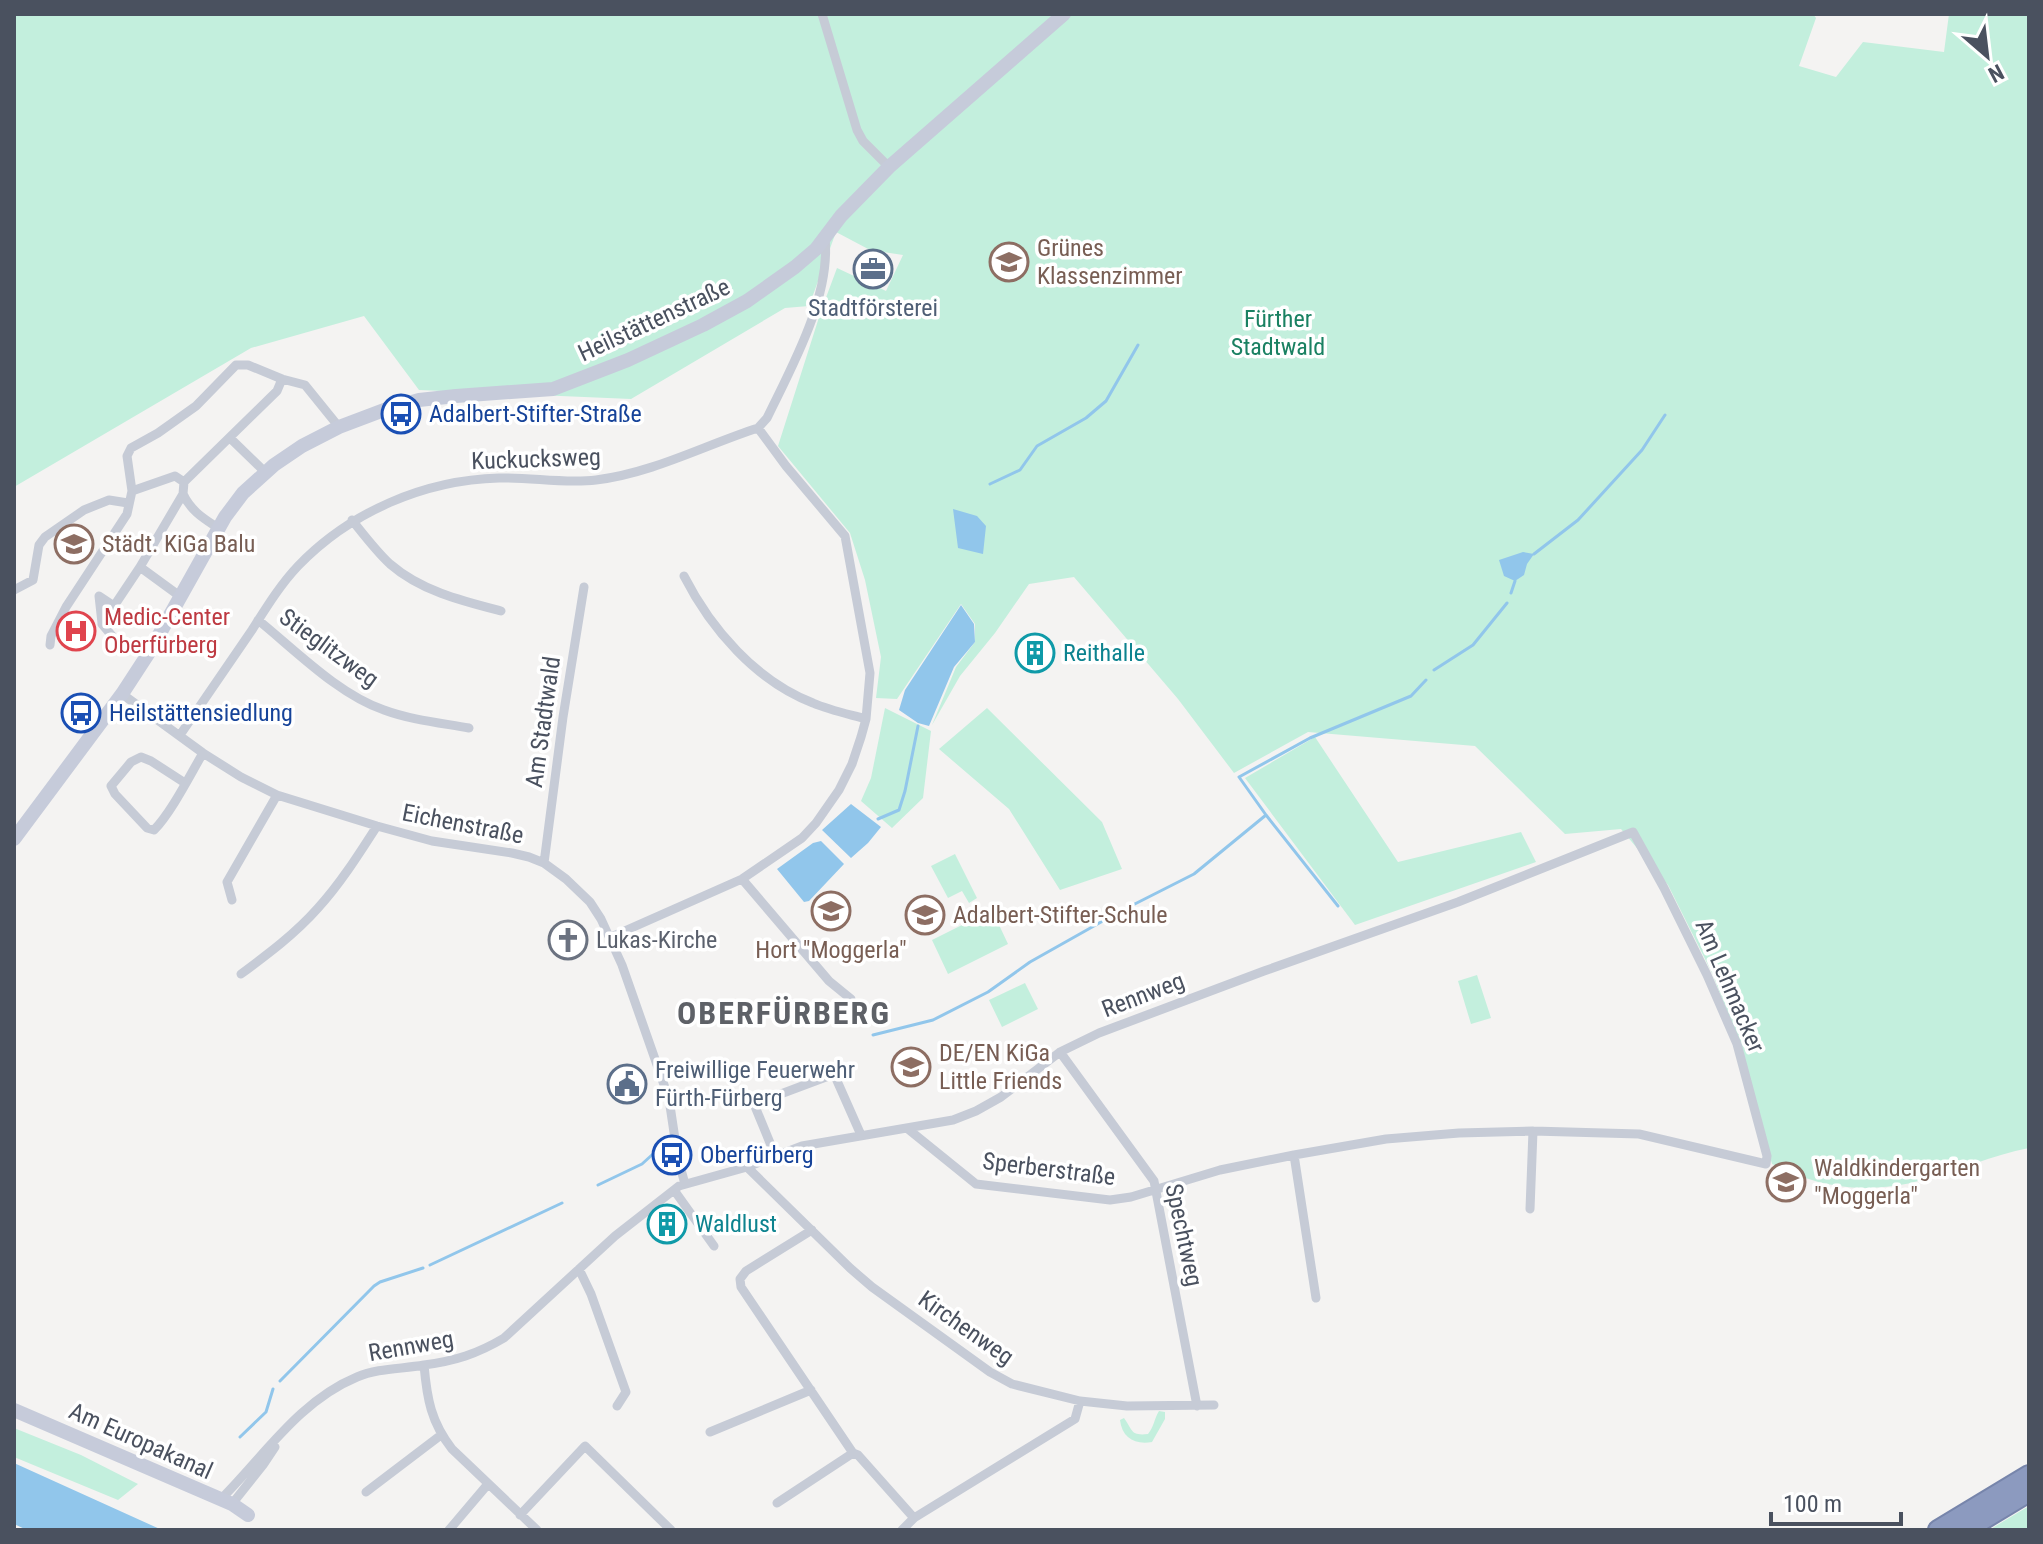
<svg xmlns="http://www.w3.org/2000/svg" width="2043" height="1544" font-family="'Roboto Condensed',sans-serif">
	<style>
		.green { fill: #c3efdd }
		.water { fill: #91c6eb }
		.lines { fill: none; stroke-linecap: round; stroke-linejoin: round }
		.stream { stroke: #91c6eb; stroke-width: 3 }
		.highway-casing { stroke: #7785ab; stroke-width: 22 }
		.street { stroke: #c6cbd6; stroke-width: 9 }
		.secondary { stroke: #c6cbda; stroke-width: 14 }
		.highway { stroke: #8c9abf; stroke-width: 18 }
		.labels { text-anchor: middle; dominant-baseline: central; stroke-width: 7; stroke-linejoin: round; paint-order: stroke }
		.education-label { font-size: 24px; fill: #785e54; stroke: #fff; text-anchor: start }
		.service-label { font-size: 24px; fill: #4e5e75; stroke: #fff }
		.park-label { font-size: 24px; fill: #1a8162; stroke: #fff }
		.street-label { font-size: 24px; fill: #4a515f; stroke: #fff }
		.transit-label { font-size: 24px; fill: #164399; stroke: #fff; text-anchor: start }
		.health-label { font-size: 24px; fill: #be3a42; stroke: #fff; text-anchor: start }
		.culture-label { font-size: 24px; fill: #0d838f; stroke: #fff; text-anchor: start }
		.worship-label { font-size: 24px; fill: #5b616d; stroke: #fff; text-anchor: start }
		.district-label { font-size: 32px; font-weight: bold; letter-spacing: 2px; fill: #5e6167; stroke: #fff }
	</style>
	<rect width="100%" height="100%" fill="#f4f3f2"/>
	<path class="green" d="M14,14h1799l3,4 -17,48 37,11 27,-35 81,10 5,-38h80v1134c-37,7 -70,23 -107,32 -35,10 -75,11 -110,0 -14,-4 -27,-11 -40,-16l-38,-135 -22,-56 -44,-88 -47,-56 -56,5 -90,-88 -167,-14 -74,41 -56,-74 -104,-122 -45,7 -34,49 -35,43 -28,49 24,-58 19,-25v-18l-14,-20 -64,95 -21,-1 5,-41 -16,-77 -15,-47 -72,-87 43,-135 16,-43 49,23 17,-36 -33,-5 -34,-18 -27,74 -24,2 -154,91 -212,-9 -55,-74 -113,32 -237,139z
		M885,708l46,23 -8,67 -31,30 -31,-27 10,-23z
		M987,708l115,114 20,47 -62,21 -51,-81 -70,-60z
		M1315,737l83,125 123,-30 15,30 -181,63 -110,-147z
		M955,854l22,44 -8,5 -7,-12 -14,7 -17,-32z
		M992,910l16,34 -60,30 -16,-34z
		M1477,975l14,43 -20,6 -13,-43z
		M1025,983l13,26 -36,18 -13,-27z
		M1159,1411l6,1v7l-13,23c-17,3 -30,-4 -32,-22l4,-2c9,12 6,18 24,16 6,-7 6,-15 11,-23z
		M14,1428l67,27 57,29 -20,16 -104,-43z
		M2029,1506v24h-40z"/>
	<path class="water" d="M953,509l24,7 9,10 -3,28 -25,-6z
		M1523,552l11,2 -7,10 -3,11 -9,6 -11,-5 -5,-16z
		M961,605l13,19 1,18 -21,25 -25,59 -11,-3 -19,-13 6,-20z
		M851,804l30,23 -13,16 -17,15 -29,-28z
		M821,841l23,23 -35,37 -5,1 -27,-33 36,-26z
		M14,1463l148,67h-135l-13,-6z"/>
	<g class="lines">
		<path class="stream" d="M990,484l30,-14 17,-24 49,-28 20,-17 32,-56
			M1534,554l44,-34 64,-70 23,-35
			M1511,593l4,-12
			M1434,670l39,-25 34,-42
			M1266,815l72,91
			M878,819l21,-9 6,-19 13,-65
			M873,1035l60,-15 55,-28 42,-30 87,-49 77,-39 72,-59 -27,-38 71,-39 101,-42 15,-16
			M598,1185l44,-21 22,-20
			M430,1265l132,-62
			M280,1381l94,-95 6,-4 43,-14
			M240,1437l26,-25 7,-23"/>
		<g class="highway-casing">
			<path id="highway" d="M1938,1530l91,-55
				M1966,1530l63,-38"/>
		</g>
		<path class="street" d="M822,14l35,116 6,11 26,26
			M230,438l35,34
			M132,491l43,-15 9,6
			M183,494c8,17 20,24 35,34
			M352,520c12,15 24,31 38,44 31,27 72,37 111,47
			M140,567l41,30
			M684,576c27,53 72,105 129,127 16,7 35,11 53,16
			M14,590l19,-10 6,-35 6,-8 39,-27 25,-10 19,3
			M258,620c37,30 81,75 126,90 27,10 57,13 85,18
			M102,623l-3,-27 15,10
			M113,637l-11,-13 38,-57 43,-73 1,-12 93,-91 5,-12
			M50,645l1,-9 15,-29 61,-93 5,-23 -5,-35 4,-8 27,-15 38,-27 40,-41h12l34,14 23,6 34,42
			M122,694l81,59 38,24 36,18 100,31 55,15 80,12 17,4 15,6 22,16 24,23 11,17 21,46 47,134 9,60 7,25
			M180,735c24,-35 48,-70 72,-105 14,-22 28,-45 46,-64 52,-54 126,-86 201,-88 32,-1 65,6 97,2 57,-7 109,-35 162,-52l9,-10c25,-52 64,-121 58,-180
			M185,783l-34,-22 -10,-4 -10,5 -20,24 4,8 32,34 7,2c17,-17 36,-55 49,-77
			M544,863l19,-146 21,-130
			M742,879l87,102 22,18
			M232,900l-5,-18 50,-87
			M611,937l131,-58 60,-41 14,-15 23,-33 13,-26 9,-27 5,-18 4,-46 -25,-137 -59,-70 -28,-38
			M241,974c27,-20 54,-40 77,-66 22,-24 41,-54 59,-82
			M1060,1052l94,129 43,225
			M775,1155l-21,-51 80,-30 27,61
			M1294,1155l22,143
			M747,1167l103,101 22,19 118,85 22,12 68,17 47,5 87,-1
			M674,1190l40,56
			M1530,1209l3,-78
			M812,1230l-66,41 -6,8 1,8 112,166 5,2 56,63
			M579,1269l12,25 35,98 -9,14
			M424,1365c3,34 7,57 28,84l85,81
			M710,1432l101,-42
			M366,1492l75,-57
			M221,1499c43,-43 78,-98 136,-122 21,-9 45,-8 67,-12 31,-4 53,-11 80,-27l111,-102 64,-50 68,-19 55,-21 151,-26 23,-9 25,-14 59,-45 39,-19 165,-62 194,-69 175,-70 31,56 43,87 30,69 30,112 -1,8 -127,-30 -106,-3 -74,2 -73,6 -92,16 -74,15 -89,27 -21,3 -134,-16 -68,-55
			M777,1503l76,-50
			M232,1504l31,-39 12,-18
			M520,1515l65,-69 86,84
			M449,1530l39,-46
			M902,1530l12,-12 161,-99 5,-18"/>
		<path class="secondary" d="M14,839l108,-145 28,-43 75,-134 18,-24 31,-28 28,-19 37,-19 45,-17 35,-10 37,-4 97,-7 75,-29 75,-35 44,-24 48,-34 21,-18 25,-33 48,-49 175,-153
			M14,1410l218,94 16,11"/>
		<use href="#highway" class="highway"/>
	</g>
	<defs>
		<g id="school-ring" transform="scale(2)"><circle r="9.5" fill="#fff" stroke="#8d6e63" stroke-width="1.5"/><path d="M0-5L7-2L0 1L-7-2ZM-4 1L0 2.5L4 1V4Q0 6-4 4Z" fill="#8d6e63"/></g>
		<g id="office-ring" transform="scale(2)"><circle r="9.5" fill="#fff" stroke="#5c6f8a" stroke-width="1.5"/><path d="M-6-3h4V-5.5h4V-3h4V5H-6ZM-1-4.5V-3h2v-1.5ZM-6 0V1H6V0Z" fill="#5c6f8a"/></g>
		<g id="bus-ring" transform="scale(2)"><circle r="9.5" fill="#fff" stroke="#1a4fb4" stroke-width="1.5"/><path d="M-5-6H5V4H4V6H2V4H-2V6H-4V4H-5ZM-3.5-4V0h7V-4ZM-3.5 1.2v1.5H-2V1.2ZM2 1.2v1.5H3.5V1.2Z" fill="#1a4fb4"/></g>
		<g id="hospital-ring" transform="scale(2)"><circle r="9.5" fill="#fff" stroke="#e0444e" stroke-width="1.5"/><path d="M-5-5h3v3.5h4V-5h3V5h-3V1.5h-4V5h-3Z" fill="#e0444e"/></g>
		<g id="building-ring" transform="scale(2)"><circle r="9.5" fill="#fff" stroke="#0f9aa8" stroke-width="1.5"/><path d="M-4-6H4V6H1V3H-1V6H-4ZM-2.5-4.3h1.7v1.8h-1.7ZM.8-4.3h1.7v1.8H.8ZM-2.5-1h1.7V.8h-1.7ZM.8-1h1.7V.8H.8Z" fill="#0f9aa8"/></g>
		<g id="church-ring" transform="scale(2)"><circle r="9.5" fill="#fff" stroke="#6b7280" stroke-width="1.5"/><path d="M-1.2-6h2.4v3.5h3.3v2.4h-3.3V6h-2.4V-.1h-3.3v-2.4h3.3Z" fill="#6b7280"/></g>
		<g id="civic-ring" transform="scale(2)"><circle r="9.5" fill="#fff" stroke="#5c6f8a" stroke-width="1.5"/><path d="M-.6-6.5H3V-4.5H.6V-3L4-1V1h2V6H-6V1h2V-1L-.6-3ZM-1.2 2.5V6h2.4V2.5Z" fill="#5c6f8a"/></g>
	</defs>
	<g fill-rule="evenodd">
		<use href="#school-ring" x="1009" y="262"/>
		<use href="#office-ring" x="873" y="269"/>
		<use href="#bus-ring" x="401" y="414"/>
		<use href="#school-ring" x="74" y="544"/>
		<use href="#hospital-ring" x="76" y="631"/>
		<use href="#building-ring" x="1035" y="653"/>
		<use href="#bus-ring" x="81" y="713"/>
		<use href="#school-ring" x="831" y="911"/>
		<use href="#school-ring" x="925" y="915"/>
		<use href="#church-ring" x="568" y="940"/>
		<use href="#school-ring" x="911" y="1067"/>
		<use href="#civic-ring" x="627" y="1084"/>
		<use href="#bus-ring" x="672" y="1155"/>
		<use href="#school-ring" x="1786" y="1182"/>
		<use href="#building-ring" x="667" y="1224"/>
	</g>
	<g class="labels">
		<g class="education-label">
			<text x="1037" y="248">Grünes<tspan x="1037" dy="28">Klassenzimmer</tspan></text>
			<text x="102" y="544">Städt. KiGa Balu</text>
			<text x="953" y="915">Adalbert-Stifter-Schule</text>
			<text x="831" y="950" text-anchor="middle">Hort "Moggerla"</text>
			<text x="939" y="1053">DE/EN KiGa<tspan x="939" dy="28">Little Friends</tspan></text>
			<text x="1814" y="1168">Waldkindergarten<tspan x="1814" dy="28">"Moggerla"</tspan></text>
		</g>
		<g class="service-label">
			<text x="873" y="308">Stadtförsterei</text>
			<text x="655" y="1070" text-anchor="start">Freiwillige Feuerwehr<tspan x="655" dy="28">Fürth-Fürberg</tspan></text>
		</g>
		<g class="park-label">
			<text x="1278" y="319">Fürther<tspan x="1278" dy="28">Stadtwald</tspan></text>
		</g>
		<g class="street-label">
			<text transform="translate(654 320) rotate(-25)">Heilstättenstraße</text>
			<text transform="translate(536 459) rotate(-2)">Kuckucksweg</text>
			<text transform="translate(329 648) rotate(36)">Stieglitzweg</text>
			<text transform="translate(543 722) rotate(-82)">Am Stadtwald</text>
			<text transform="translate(463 824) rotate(11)">Eichenstraße</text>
			<text transform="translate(1730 986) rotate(67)">Am Lehmacker</text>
			<text transform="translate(1143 995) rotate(-21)">Rennweg</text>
			<text transform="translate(1049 1169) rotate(7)">Sperberstraße</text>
			<text transform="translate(1184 1235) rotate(78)">Spechtweg</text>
			<text transform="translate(966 1328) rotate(35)">Kirchenweg</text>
			<text transform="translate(411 1346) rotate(-10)">Rennweg</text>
			<text transform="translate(141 1441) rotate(24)">Am Europakanal</text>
		</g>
		<g class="transit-label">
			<text x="429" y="414">Adalbert-Stifter-Straße</text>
			<text x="109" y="713">Heilstättensiedlung</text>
			<text x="700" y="1155">Oberfürberg</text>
		</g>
		<g class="health-label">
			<text x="104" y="617">Medic-Center<tspan x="104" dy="28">Oberfürberg</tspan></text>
		</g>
		<g class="culture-label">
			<text x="1063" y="653">Reithalle</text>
			<text x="695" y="1224">Waldlust</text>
		</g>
		<g class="worship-label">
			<text x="596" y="940">Lukas-Kirche</text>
		</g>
		<g class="district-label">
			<text x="784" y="1013">OBERFÜRBERG</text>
		</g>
	</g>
	<rect width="2043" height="1544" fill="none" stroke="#4a515f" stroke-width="32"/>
	<g transform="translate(1987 56) rotate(152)" stroke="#ffffff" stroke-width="6" paint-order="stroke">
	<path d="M0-6L14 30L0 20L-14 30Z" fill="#4a515f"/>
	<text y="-12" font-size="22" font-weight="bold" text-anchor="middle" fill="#4a515f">N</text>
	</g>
	<path d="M1771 1512v12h130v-12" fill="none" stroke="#4a515f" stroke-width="4"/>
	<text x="1783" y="1512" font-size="24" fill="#4a515f" stroke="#ffffff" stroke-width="6" paint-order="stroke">100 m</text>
</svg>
